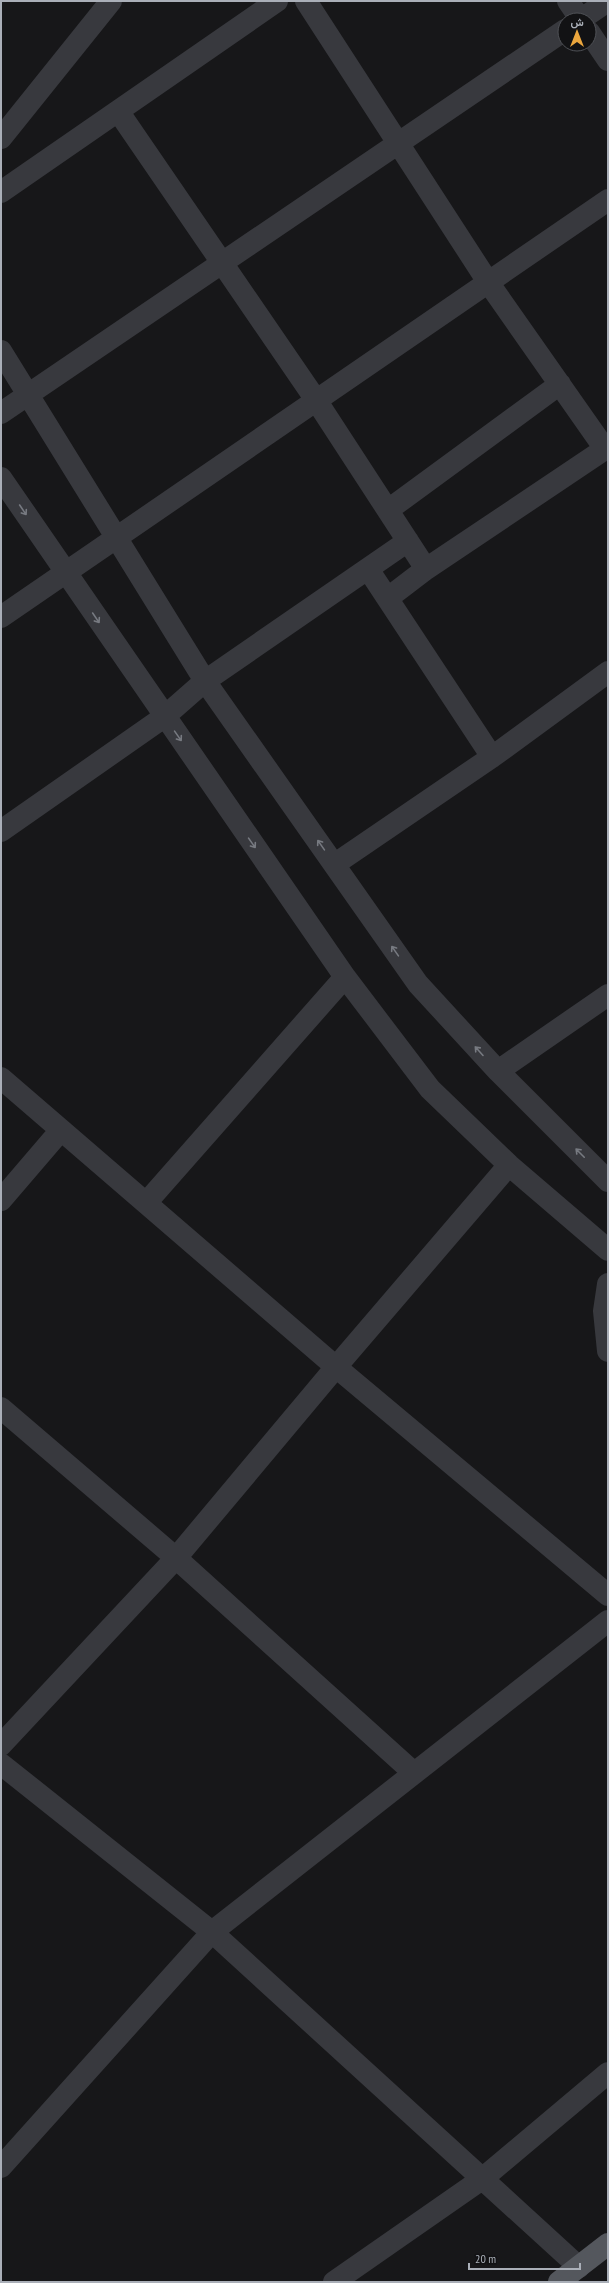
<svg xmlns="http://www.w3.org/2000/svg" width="609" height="2283" font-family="'PT Sans Narrow',Vazirmatn,sans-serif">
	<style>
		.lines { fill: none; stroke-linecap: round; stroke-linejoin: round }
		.street { stroke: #38393e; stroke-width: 22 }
		.primary { stroke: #54575d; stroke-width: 22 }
		.oneway { stroke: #777a81 }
	</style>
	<rect width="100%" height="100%" fill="#171719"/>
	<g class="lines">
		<path class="street" d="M306,1l182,281 117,167
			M568,1l13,19
			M580,20l28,-19
			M589,32l19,28
			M118,111l198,289 110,169
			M1,138l110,-137
			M1,192l276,-191
			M1,351l204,330 213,303 80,87 110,110
			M1,413l564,-383
			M1,478l344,499 85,112 79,76 99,85
			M388,510l172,-126
			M368,569l124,188
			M388,598l38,-29 182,-122
			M1,617l607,-417
			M1,831l163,-114 41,-36 203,-140
			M335,864l157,-107 116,-85
			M498,1071l110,-76
			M1,1078l335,289 272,228
			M1,1200l60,-70
			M146,1203l199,-226
			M608,1284l-4,27 4,40
			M1,1408l175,150 238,215
			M1,1745l175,-187 160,-191 173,-202
			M1,1764l211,168 367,335
			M1,2167l211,-235 396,-311
			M334,2282l148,-103 126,-106"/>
		<path class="primary" d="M559,2282l49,-38"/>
	</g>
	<defs><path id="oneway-shaft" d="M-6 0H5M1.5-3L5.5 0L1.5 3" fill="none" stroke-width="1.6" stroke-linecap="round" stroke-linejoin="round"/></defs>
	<g class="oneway">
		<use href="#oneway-shaft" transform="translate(23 510) rotate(56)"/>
		<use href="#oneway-shaft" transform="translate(96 618) rotate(56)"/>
		<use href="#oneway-shaft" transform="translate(178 736) rotate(55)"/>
		<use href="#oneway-shaft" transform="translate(252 843) rotate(55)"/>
		<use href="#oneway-shaft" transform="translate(321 845) rotate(-125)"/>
		<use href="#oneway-shaft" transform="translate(395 951) rotate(-125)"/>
		<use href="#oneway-shaft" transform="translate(479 1051) rotate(-132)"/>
		<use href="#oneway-shaft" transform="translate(580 1153) rotate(-135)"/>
	</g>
	<rect width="609" height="2283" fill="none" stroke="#aaafb8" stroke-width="4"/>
	<g transform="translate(577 32)"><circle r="19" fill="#121214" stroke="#4f5156"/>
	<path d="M0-3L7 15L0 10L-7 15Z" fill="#eba63d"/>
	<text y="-6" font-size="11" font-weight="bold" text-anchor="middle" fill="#aaafb8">ش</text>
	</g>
	<path d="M469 2263v6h111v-6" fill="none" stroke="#aaafb8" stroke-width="2"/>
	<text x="475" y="2263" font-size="12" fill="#aaafb8" stroke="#121214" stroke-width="3" paint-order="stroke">20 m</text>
</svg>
